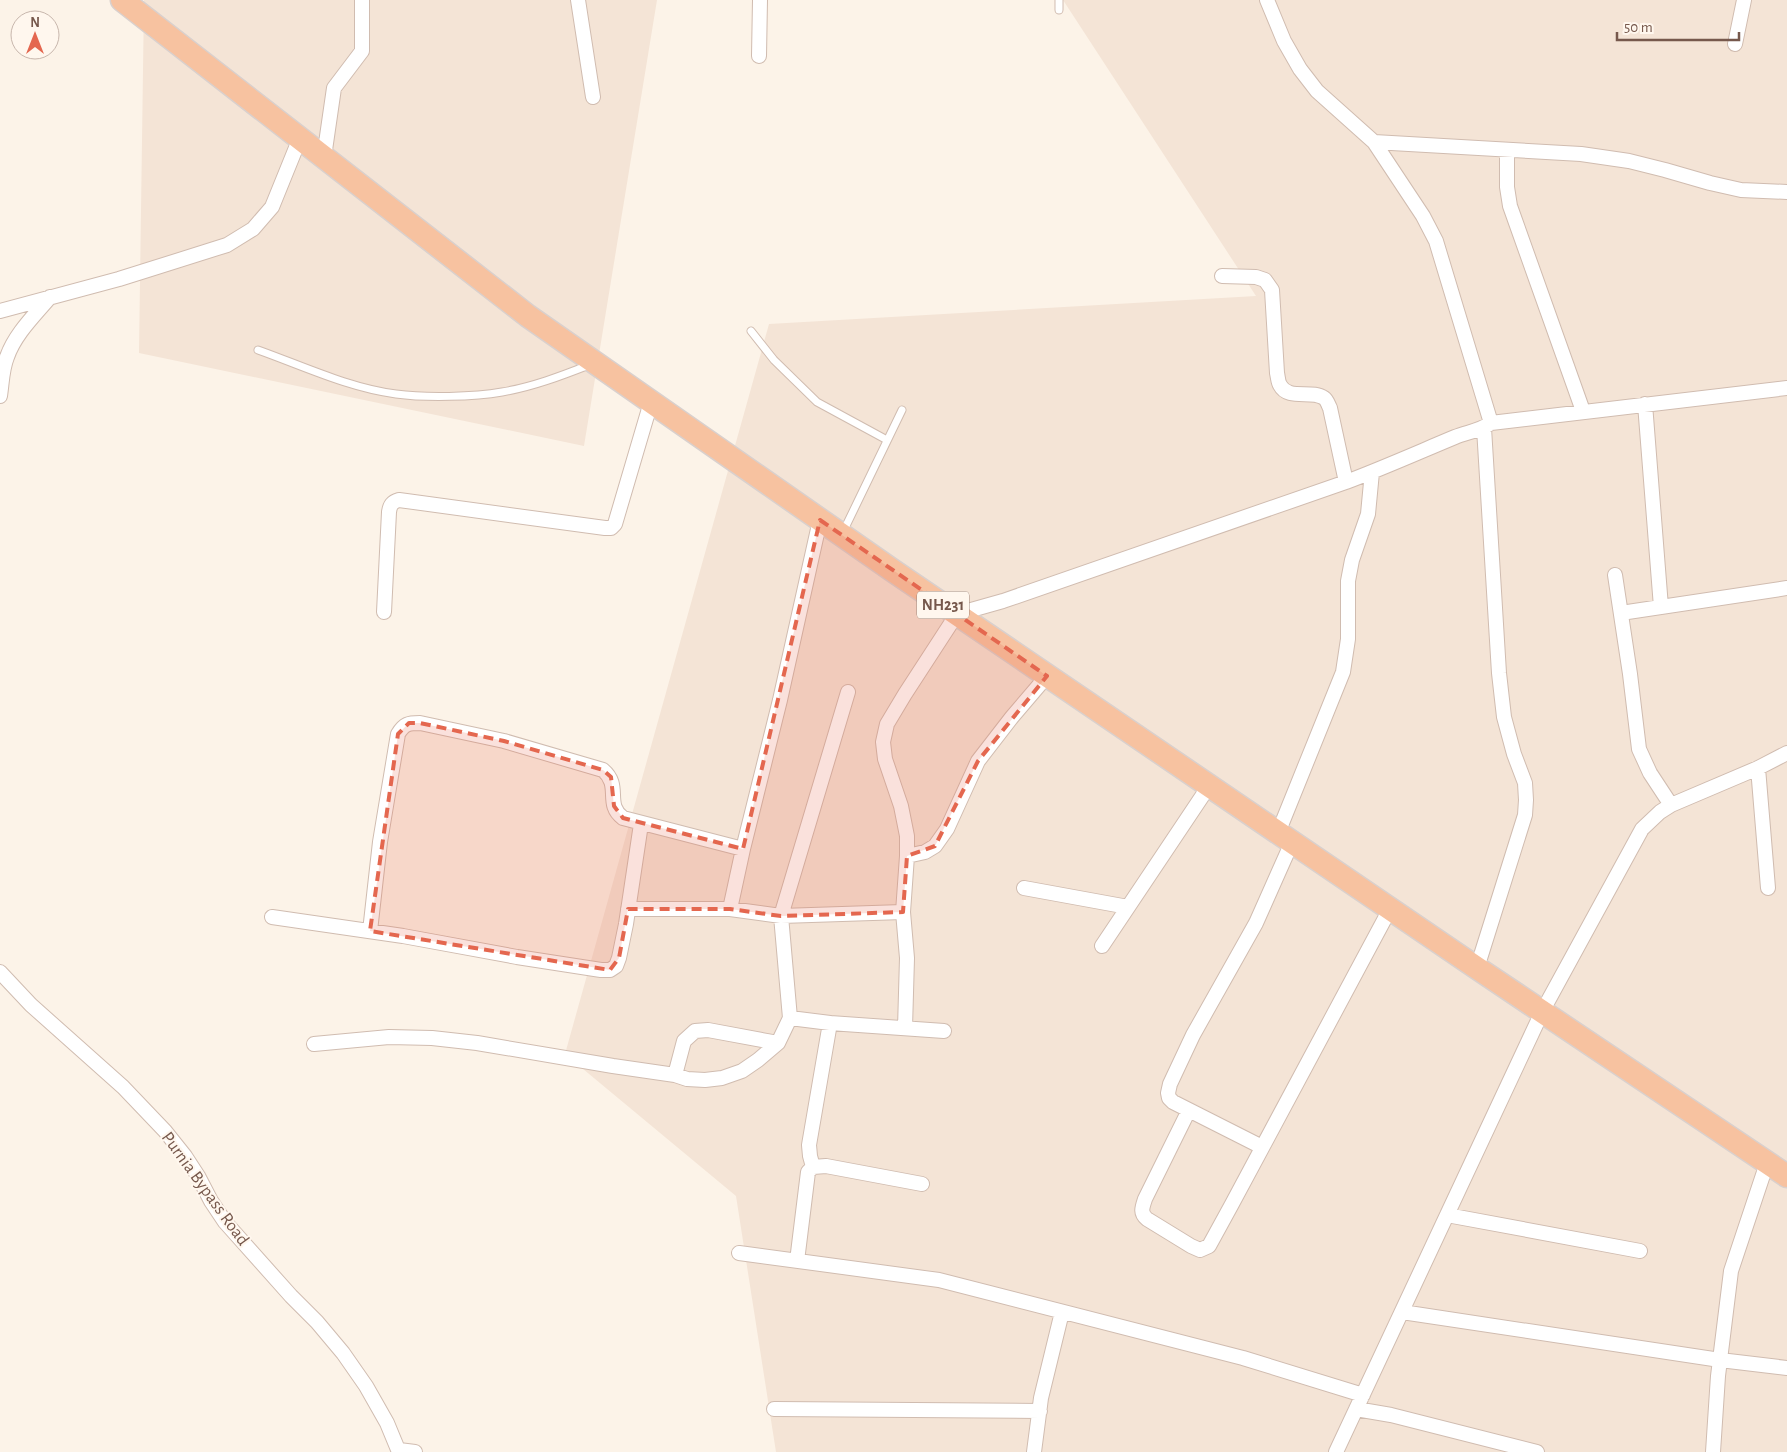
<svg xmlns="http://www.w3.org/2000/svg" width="1787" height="1452" font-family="'Alegreya Sans',sans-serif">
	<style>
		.residential { fill: #f4e4d6 }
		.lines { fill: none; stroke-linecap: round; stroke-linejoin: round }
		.service-casing { stroke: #d0bcb0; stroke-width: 9 }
		.minor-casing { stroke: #d0bcb0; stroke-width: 16 }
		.trunk-casing { stroke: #d9d0cd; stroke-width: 25 }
		.service { stroke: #fff; stroke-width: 7 }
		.minor { stroke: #fff; stroke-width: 14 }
		.trunk { stroke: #f7c2a0; stroke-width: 22 }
		.marked { fill: #e4674f; fill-opacity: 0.2; stroke: #e4674f; stroke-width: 4; stroke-dasharray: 10 6; stroke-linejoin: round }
		.labels { text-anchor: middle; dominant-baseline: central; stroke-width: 4; stroke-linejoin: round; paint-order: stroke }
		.shield { fill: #fff7ee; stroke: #9f887d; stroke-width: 1 }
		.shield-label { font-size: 16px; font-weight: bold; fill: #76584c }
		.street-label { font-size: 18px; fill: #76584c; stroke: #fff7ee }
	</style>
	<rect width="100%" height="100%" fill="#fcf3e8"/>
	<path class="residential" d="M144,0h513l-73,446 -445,-93z
		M1063,0h724v1452h-1011l-40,-256 -171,-142 204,-730 487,-28z"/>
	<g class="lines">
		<g class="service-casing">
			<path id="service" d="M1059,0v10
				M751,331l23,29 43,42 70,38
				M258,350c45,16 91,38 138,44 29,4 78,3 106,-2 30,-5 59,-16 87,-27
				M843,532l59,-122"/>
		</g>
		<g class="minor-casing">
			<path id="minor" d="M578,0l15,97
				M1267,0l17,41 16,28 17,22 57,51 49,74 13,25 55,182
				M1735,44l9,-44
				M759,56l1,-56
				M1374,142l207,12 48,7 36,9 45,13 31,7 46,2
				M1507,150v37l3,19 73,205
				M324,157l10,-69 28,-37v-51
				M1222,276l34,1 9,3 7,10 5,83c1,4 1,9 3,12 8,16 32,4 44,13 3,2 4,6 6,10l16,74
				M0,311l119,-32 108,-34 26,-16 19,-22 28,-69
				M0,396c2,-13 2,-27 7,-39 8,-23 27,-41 43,-60
				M1645,404l16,203
				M1615,575l15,99 9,75 11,24 21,32
				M384,612l5,-100c1,-7 3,-10 10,-12l206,28h6l4,-4 36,-122
				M1621,613l166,-25
				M1758,768l10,120
				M1278,833l65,-161 5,-33v-58l4,-21 16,-46 4,-42
				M907,856l18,-4 10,-6 12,-17 31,-68 34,-44 35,-41
				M1024,888l104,19
				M628,909h102l51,7 122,-4
				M730,909l13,-60 37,-149 40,-180
				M272,917l131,19 114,21 84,13h9l6,-4 3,-8 7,-34 15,-100
				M370,931l10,-89 18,-108c6,-10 10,-11 22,-11l84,18 99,29c19,16 1,34 20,48l120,31
				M1102,946l107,-160
				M1477,968l48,-153 1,-15 -1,-17 -11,-29 -10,-37 -5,-44 -15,-245
				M0,972l31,33 92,82 42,44 20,25 13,20 13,25 14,21 66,74 26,26 26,31 23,33 21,37 12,29
				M790,1018l40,5 114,8
				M905,1028l2,-70 -4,-46 4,-56v-20l-6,-30 -16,-47 -2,-17 4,-18 18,-30 52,-80 46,-13 343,-119c37,-14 73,-30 109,-45 12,-5 25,-6 36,-14l296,-35
				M314,1044l75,-7 43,1 45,5 136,23 62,9 12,4 18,1 17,-2 20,-7 16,-11 20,-17 12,-25 -9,-102 67,-224
				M675,1075l9,-34 11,-10 13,-1 70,13
				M1189,1110l-44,89c-3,9 -5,14 2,20l44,27 9,4 9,-4 23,-42 158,-295
				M1262,1147l-89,-45 -4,-4 -1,-5 2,-9 23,-49 63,-112 36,-81
				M813,1167l-3,-11 -1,-11 21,-122
				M1447,1215l193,36
				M739,1253l200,27 304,78 120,37
				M797,1261l11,-89 5,-5 13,-1 96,18
				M1402,1312l318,48 67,8
				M774,1409l266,2
				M1356,1409l35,6 146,37
				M399,1450l16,2
				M1034,1452l7,-54 21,-86
				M1336,1452l206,-440 100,-183 18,-17 11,-7 87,-37 29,-15
				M1713,1452l5,-76 13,-105 36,-108"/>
		</g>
		<g class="trunk-casing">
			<path id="trunk" d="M122,0l406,316 364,254 585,398 310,208"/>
		</g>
		<use href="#service" class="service"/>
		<use href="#minor" class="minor"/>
		<use href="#trunk" class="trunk"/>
	</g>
	<path class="marked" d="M820,520l227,156 -69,85 -43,85 -28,10 -4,56 -122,4 -51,-7h-102l-9,49 -9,12 -240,-39 28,-197 11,-11h11l84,18 99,29 8,7 3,29 9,12 120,31z"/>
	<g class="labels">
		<rect class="shield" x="917" y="591.5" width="52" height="27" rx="4"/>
		<g class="shield-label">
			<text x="943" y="605">NH231</text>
		</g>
		<g class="street-label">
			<text transform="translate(205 1189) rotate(54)">Purnia Bypass Road</text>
		</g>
	</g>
	<g transform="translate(35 35)"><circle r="24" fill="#fff7ee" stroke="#c8b7ad"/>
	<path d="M0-4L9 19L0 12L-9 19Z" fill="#e4674f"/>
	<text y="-8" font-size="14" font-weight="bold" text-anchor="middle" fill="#76584c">N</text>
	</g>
	<path d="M1617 32v8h122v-8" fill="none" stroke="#76584c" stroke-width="2.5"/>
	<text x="1624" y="32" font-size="15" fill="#76584c" stroke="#fff7ee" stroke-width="4" paint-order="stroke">50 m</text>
</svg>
